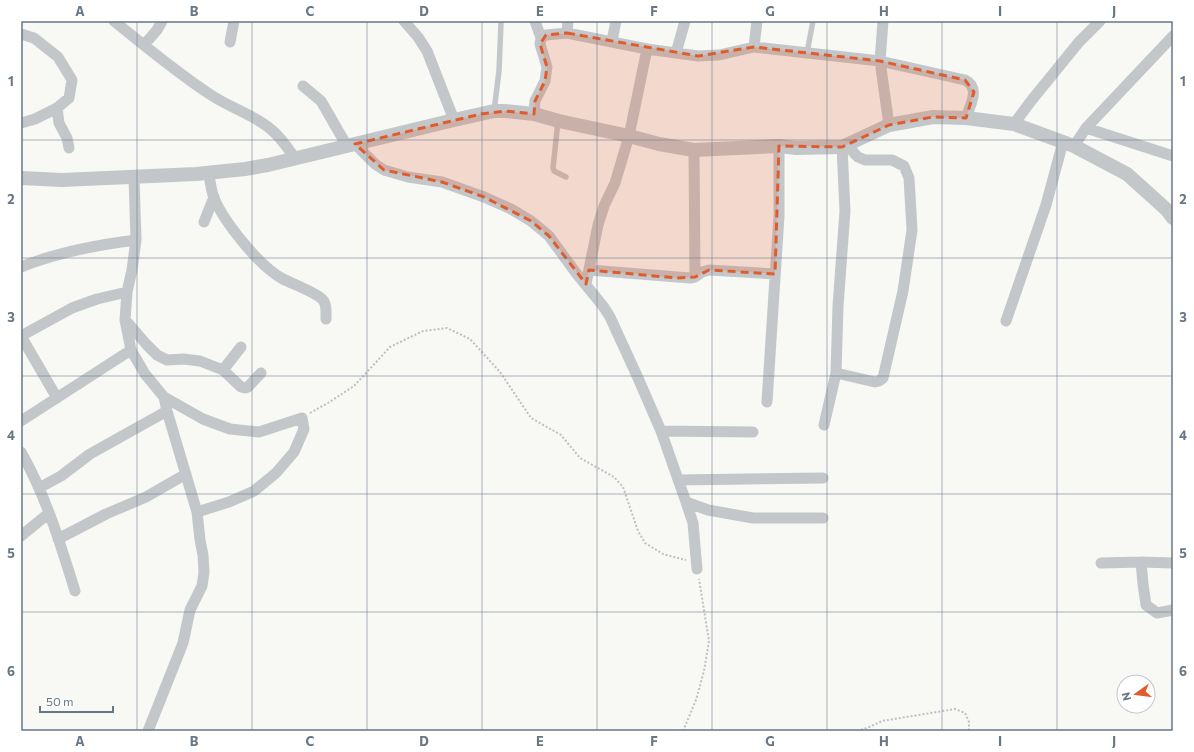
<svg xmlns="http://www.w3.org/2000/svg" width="1194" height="752" font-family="Commissioner,sans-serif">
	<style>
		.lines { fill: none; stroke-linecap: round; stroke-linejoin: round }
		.path { stroke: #bdbfc2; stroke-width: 2; stroke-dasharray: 2 2; stroke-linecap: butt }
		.service { stroke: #c3c7ca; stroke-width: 5.5 }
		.minor { stroke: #c3c7ca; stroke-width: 11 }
		.tertiary { stroke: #c3c7ca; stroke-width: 14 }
		.marked { fill: #e15c2c; fill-opacity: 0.2; stroke: #e15c2c; stroke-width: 3; stroke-dasharray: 8 5; stroke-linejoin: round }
		.grid { fill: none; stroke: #677786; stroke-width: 1; stroke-opacity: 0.55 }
		.neatline { fill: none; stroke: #677786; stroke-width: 1.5 }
		.grid-label { font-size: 13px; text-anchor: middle; font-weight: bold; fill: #677786 }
	</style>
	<rect width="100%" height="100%" fill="#f8f8f5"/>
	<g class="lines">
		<path class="path" d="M310,413l18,-10 26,-17 36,-39 33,-16 24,-3 23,11 30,33 31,46 30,17 19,23 34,19 9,10 15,44 7,12 18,11 23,6
			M683,731l13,-31 8,-29 5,-30 -10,-62
			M857,731l10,-3 15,-7 73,-12 10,4 4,9v9"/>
		<path class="service" d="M807,53l6,-32
			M494,111l5,-40 2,-48
			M558,121l-5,47 1,3 12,6"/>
		<path class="minor" d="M114,21c31,25 63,52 97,74 21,14 47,21 65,39 7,7 13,16 19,24
			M404,21l14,16 9,14 27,69
			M535,21l6,17
			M883,21l-3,40 9,64
			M567,33l1,-12
			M21,34l13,4 24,19 14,23 -3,18 -12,10 2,15 8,15 2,10
			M612,41l4,-20
			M230,42l4,-21
			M144,45l13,-15 5,-9
			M754,47l3,-26
			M676,53l9,-32
			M303,86l18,15 26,45
			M534,114l1,-13 10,-20 2,-14 -7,-23 1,-6 5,-3 21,-2 80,16 51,7 21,-1 35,-8 126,14 85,19c16,8 5,25 1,38
			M21,123l14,-4 22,-11
			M1014,124l17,-23 48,-59 21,-21
			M1086,128l87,-92
			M355,144l20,20 9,6 24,7 34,5 42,15 27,12 20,12 18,15 27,37 27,33 7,11 28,61 23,53 25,71 7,21 4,46
			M1074,146l12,-18 87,28
			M694,150l1,127
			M209,174c1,7 2,16 5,24 10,24 46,69 69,81 10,5 32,13 39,20 5,4 4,14 4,20
			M134,177l2,63 -4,30 -5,22 -2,28 6,30 14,24 19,23 39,22 27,10 29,3 43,-14 2,11 -10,23 -18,21 -22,18 -25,11 -32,10
			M204,222l10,-25
			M21,267c37,-15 75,-22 115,-27
			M589,270l101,8 5,-1 7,-5 7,-2 66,4
			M586,284l12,-59 6,-19 11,-23 14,-47 18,-87
			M1006,321l40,-116 17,-63
			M127,322l20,23 10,10 10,5 16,-1 17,2 23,9 18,17 4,1 3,-1 13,-14
			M21,336l51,-28 25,-9 30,-7
			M21,336l36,62
			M223,370l18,-23
			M836,373l39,9 4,-1 4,-3 20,-87 9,-61 -3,-52 -5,-12 -12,-6h-27l-7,-3 -4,-4 -6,-8
			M767,402l12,-186v-70
			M21,421l110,-71
			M824,425l12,-52 2,-67 7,-95 -3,-64
			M661,431l92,1
			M21,452c25,44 39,91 54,139
			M678,480l145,-2
			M39,488l22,-12 29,-22 77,-43
			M686,502l22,8 45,8h70
			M21,536l28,-23
			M58,539l48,-25 40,-17 40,-23
			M1141,562l2,22 3,21 11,8 16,-3
			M1101,563l40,-1 32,1
			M148,731l35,-88 7,-33 12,-24 2,-14 -1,-17 -3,-15 -3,-28 -30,-101 -3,-14"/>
		<path class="tertiary" d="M21,178l41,2 134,-6 49,-5 23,-4 186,-45 40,-9h11l29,3 25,7 70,15 30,8 35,6 85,-4 17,2 46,-1 47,-22 44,-8 33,1 48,6 60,22 53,28 40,36 6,8"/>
	</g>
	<path class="marked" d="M567,33l131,23 56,-9 126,14 85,19 9,12 -8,26 -33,-1 -44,8 -47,22 -63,-1 -4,128 -66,-4 -14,7 -18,1 -88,-8 -3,14 -37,-48 -18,-15 -47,-24 -42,-15 -58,-12 -29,-26 126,-30 24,-3 29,3 1,-13 10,-20 2,-14 -7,-23 6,-9z"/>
	<path class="grid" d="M137,21v710M252,21v710M367,21v710M482,21v710M597,21v710M712,21v710M827,21v710M942,21v710M1057,21v710M21,140h1152M21,258h1152M21,376h1152M21,494h1152M21,612h1152"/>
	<rect width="1194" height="752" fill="none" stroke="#ffffff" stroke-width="44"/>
	<g transform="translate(1136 694) rotate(256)"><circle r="19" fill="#ffffff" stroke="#c2c9cf"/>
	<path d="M0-3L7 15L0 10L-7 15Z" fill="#e15c2c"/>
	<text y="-6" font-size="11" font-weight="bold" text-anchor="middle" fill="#677786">N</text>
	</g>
	<path d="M40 706v6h73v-6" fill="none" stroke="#677786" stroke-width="2"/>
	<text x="46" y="706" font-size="12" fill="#677786" stroke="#ffffff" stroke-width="3" paint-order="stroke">50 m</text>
	<rect x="22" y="22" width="1150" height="708" class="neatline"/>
	<g class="grid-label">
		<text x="80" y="16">A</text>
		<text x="194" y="16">B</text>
		<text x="310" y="16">C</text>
		<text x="424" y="16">D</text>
		<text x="540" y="16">E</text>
		<text x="654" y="16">F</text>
		<text x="770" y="16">G</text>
		<text x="884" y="16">H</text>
		<text x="1000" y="16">I</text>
		<text x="1114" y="16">J</text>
		<text x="11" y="86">1</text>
		<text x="1183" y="86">1</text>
		<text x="11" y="204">2</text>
		<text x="1183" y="204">2</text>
		<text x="11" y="322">3</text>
		<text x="1183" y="322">3</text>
		<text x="11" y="440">4</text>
		<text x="1183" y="440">4</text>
		<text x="11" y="558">5</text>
		<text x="1183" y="558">5</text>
		<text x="11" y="676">6</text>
		<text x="1183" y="676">6</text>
		<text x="80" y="746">A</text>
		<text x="194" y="746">B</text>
		<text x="310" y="746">C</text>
		<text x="424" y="746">D</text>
		<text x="540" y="746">E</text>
		<text x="654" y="746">F</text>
		<text x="770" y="746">G</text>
		<text x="884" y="746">H</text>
		<text x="1000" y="746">I</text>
		<text x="1114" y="746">J</text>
	</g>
</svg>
